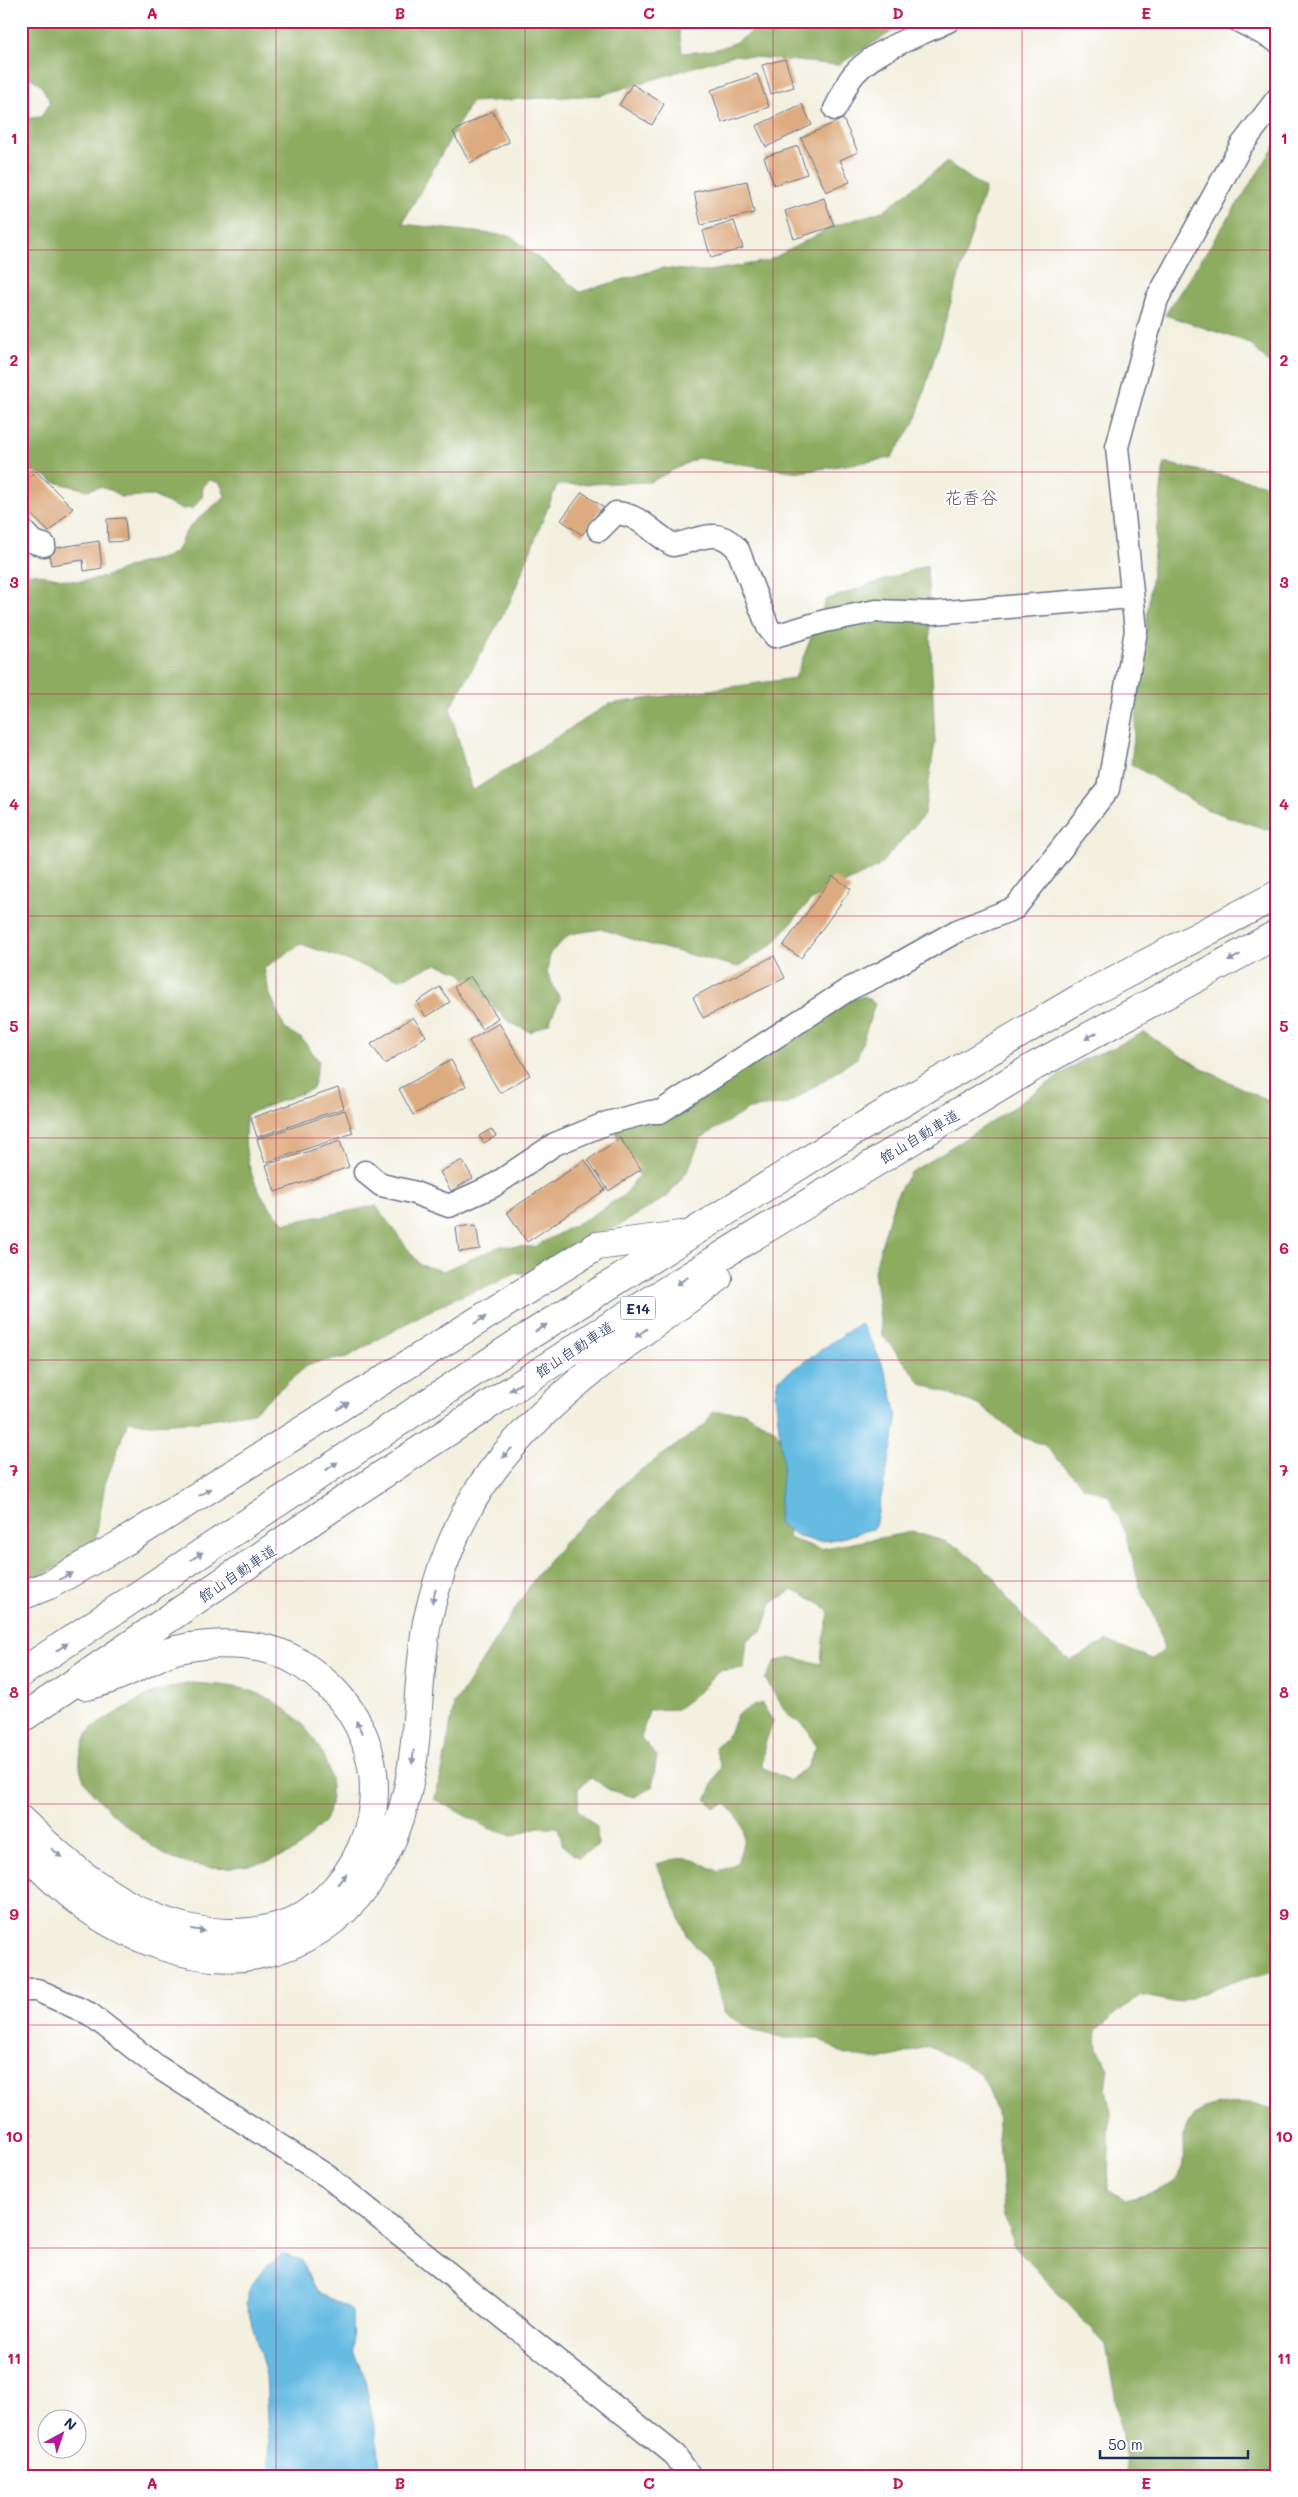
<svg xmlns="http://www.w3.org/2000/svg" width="1298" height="2497" font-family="Mali,'Klee One',sans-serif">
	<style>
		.forest { fill: #8dac60; stroke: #546e5f }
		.water { fill: #66bbe3; stroke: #4075a0 }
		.building { fill: #ddab80 }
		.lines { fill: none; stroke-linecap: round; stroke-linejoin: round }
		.minor-casing { stroke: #67738b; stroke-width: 25 }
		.highway-casing { stroke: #67738b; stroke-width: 30 }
		.minor { stroke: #fff; stroke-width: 22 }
		.highway { stroke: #fff; stroke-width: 28 }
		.oneway { fill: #8d97ae }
		.grid { fill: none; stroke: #c2185b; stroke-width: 1; stroke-opacity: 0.55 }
		.labels { text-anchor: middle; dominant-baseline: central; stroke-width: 4; stroke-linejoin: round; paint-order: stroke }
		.shield { fill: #fff; stroke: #5f6d8e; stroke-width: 1 }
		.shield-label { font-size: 14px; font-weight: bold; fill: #1b2f5e }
		.street-label { font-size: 15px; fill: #1b2f5e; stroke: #fff }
		.quarter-label { font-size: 18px; fill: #5f5a6a; stroke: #fff }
		.neatline { fill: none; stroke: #c2185b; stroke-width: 2 }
		.grid-label { font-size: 16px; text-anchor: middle; font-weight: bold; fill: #c2185b }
	</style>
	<rect width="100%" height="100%" fill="#fff"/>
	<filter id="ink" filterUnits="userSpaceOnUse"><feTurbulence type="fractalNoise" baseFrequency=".02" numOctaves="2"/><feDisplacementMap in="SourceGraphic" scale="10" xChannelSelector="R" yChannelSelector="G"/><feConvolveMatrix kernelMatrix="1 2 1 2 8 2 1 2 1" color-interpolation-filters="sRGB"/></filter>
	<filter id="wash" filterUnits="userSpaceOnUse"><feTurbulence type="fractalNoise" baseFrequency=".0096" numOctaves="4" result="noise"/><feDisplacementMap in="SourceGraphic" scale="20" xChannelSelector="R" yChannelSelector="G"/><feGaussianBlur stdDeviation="1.12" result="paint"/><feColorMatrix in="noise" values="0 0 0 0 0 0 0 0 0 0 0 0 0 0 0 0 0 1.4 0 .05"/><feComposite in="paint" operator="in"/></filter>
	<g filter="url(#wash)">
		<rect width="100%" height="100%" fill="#f3f0df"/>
		<path class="forest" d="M21,21h657l4,32c34,-2 52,-5 78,-28v-4h149l-71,44 -104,-10 -133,40 -130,7 -69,122 109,12 69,56 83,-24 40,4 65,-11 66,-35 49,-15 64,-49 38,27 -70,233 -24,36 -91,14 -103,-14 -47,24 -93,3 -48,119 -59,104 22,83 137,-87 186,-26 31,-78 101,-35 8,177 -11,73 -46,52 -68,34 -38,44 -34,22 -98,-25 -38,-13 -32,5 -20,19 -3,20 13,26 -11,24 -19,9 -21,-10 -50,-50 -22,-8 -37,15 -99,-35 -37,24 5,24 16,37 17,10 17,22 -7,28 -65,25c-7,40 6,81 38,109l91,-17 44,59 23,6 58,-25 33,1 57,-31 33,-21 15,-20 -19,-25 -4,-20 232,-130 17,-4 10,8 -18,54 -69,46 -39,5 -48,29 -13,32 -20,26 -129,77h-24l-23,12 -37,13 -37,19 -71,40 -38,7 -56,48 -60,10 -43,2 -22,-3 -23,63 -11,64 -73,38v-1013c22,-1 43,9 61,8 21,-1 38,-11 58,-18 10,-3 25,-3 33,-10 9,-7 6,-9 11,-18 5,-11 32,-30 41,-39l-5,-13 -10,-3 -7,6 -1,12 -9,10 -12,1 -28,-13 -33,1 -7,-6 -13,-4 -13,3 -33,-8 -12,-8 -21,-6v-349l20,-2 9,-14c-6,-15 -12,-25 -29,-27z
			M1277,143v229l-27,-29 -85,-28z
			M1164,463l113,24v346l-71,-24 -75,-45z
			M1144,1032c42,30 86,51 133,73v865l-52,14 -46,19 -40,-8 -43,35 2,18 11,21 -3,20 4,19 -2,81 18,11c13,-4 41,-10 50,-20 14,-15 5,-33 9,-48 8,-37 65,-29 92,-24v368h-148l-23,-131 -93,-101 -9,-31 -7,-101 -15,-38 -52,-28 -50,14 -35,-5 -28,-17h-31l-33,-7 -29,-18 -12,-46 -25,-32 -30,-71c28,-9 36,-7 61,8l19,-9c10,-30 11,-37 -12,-60l-11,5 -8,-9 15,-32 -6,-20 14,-13 8,-20 24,-11 12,18 -9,26 -2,20 26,13 19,-12 9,-21 -8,-18 -20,-14 -23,-36 11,-18 18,-3 27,6 2,-24 6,-27 -11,-11 -26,-12 -20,13 -9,27 -16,10 -3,28 -26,3 -21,23 -20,15 -28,1 -8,28 16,18 -5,31 -18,10 -25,-7 -18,-13 -13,12v21l19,17 1,18 -20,13 -15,-12 -5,-19h-20l-26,9 -24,-8 -54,-29 8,-27 12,-67 82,-129 31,-37 64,-62 74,-52 8,-13h30l31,17 27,42 -13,67 32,11 92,-17 32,9 17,8 33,28 14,23 33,37 29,24 37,-20 45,18 12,-9 -8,-31 -17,-34 -13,-52 -17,-37 -26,-10 -39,-41 -22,-8 -43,-32 -57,-21 -40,-49 -8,-64 21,-73 15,-25 86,-54 86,-59 31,-12z
			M192,1683c26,2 51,2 74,14 42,21 79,73 60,121 -2,5 -8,10 -12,14 -9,10 -16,18 -29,23 -34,14 -79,18 -114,3 -14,-6 -52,-38 -63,-49 -11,-12 -27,-26 -28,-43 -1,-13 4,-30 13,-39 6,-4 14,-8 20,-12 28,-17 46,-27 79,-32z"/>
		<path class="water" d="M860,1323c19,28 34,66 37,99l-22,104 -3,3c-41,11 -59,23 -94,-7l5,-58 -8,-71 4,-14z
			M283,2254l18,6 12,26 7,8 28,13 4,5 1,39 11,24 14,72 2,19 -3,10h-104l-3,-12 -4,-89 -20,-72c3,-21 20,-38 37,-49z"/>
		<g id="blocks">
			<path class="building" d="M785,59l9,28 -23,7 -9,-29z
				M757,74l12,33 -47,16 -11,-33z
				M632,84l32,20 -12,21 -33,-20z
				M802,104l10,21 -46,22 -10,-21z
				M492,111l17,31 -39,21 -17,-31z
				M843,119l15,33 -18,8 10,22 -24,10 -25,-54z
				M798,146l9,28 -33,11 -10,-28z
				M747,181l7,32 -53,12 -7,-33z
				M824,198l10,28 -40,13 -9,-28z
				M734,221l9,27 -32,10 -8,-27z
				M36,471l37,37 -24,24 -28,-27v-19z
				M582,492l21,15 -21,28 -21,-15z
				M125,518l2,23 -19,1 -1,-23z
				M99,541l3,27 -18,3 -1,-11 -32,5 -3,-16z
				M833,876l18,13 -50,69 -18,-12z
				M774,956l11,22 -82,40 -10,-21z
				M470,976l28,42 -16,11 -28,-42z
				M440,987l10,15 -24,15 -9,-15z
				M413,1017l13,19 -41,28 -14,-20z
				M499,1023l31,52 -30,18 -31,-52z
				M451,1060l15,26 -53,29 -14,-26z
				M338,1088l6,20 -87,29 -6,-19z
				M345,1110l8,23 -88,30 -8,-24z
				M491,1129l5,7 -12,7 -5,-7z
				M620,1138l21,31 -32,22 -21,-31z
				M340,1141l9,26 -74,25 -9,-27z
				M462,1160l11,18 -22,13 -11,-19z
				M585,1160l20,30 -78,52 -20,-30z
				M476,1225l4,24 -21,3 -3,-25z"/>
		</g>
	</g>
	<g filter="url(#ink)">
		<use href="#blocks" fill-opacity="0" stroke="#67738b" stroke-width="1"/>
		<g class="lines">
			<g class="minor-casing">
				<path id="minor" d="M1239,21l38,20
					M835,109c5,-9 9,-19 14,-28 18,-29 69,-45 99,-60
					M21,529l12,13 11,3
					M599,530l17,-17c23,1 38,21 57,32 27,-5 45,-20 65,5l30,77 7,9 50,-15 51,-10 57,2 199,-16
					M365,1172l16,13 31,7 37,14 44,-20 62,-42 52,-21 43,-11h10l189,-123 33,-16 75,-42 58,-23 93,-119 28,-158 -19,-184 40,-148 84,-153 36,-47
					M21,1990h16l53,24 68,53 169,109 348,279 15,21"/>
			</g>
			<g class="highway-casing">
				<path id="highway" d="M21,1596l28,-11 72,-41 476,-298 84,-11
					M21,1673l506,-336 321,-202 232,-137 197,-103
					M21,1719l297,-202 268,-176 161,-101 288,-174 242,-132
					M21,1820c47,45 101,93 166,108 40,9 89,7 123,-17 76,-55 87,-161 18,-226 -19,-17 -39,-32 -66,-37 -28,-6 -64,-5 -93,4 -18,7 -35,18 -54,25 -9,4 -19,6 -29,9
					M21,1849c18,17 36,36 55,51 48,37 120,67 181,55 98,-20 144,-104 156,-196 6,-45 6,-92 14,-137 8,-37 21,-74 38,-108 50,-98 165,-173 253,-236"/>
			</g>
			<use href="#minor" class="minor"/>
			<use href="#highway" class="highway"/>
		</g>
		<defs><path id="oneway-solid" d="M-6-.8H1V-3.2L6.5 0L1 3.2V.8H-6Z" transform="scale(1.25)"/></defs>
		<g class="oneway">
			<use href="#oneway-solid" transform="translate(1234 958) rotate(151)"/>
			<use href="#oneway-solid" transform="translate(1091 1036) rotate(151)"/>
			<use href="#oneway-solid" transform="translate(682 1281) rotate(148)"/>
			<use href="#oneway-solid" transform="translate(480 1320) rotate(-32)"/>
			<use href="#oneway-solid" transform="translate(541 1328) rotate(-32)"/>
			<use href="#oneway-solid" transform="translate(641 1333) rotate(144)"/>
			<use href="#oneway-solid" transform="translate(515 1387) rotate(147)"/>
			<use href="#oneway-solid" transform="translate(343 1406) rotate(-32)"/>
			<use href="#oneway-solid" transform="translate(507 1453) rotate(134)"/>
			<use href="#oneway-solid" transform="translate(332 1466) rotate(-34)"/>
			<use href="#oneway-solid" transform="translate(205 1492) rotate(-32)"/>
			<use href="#oneway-solid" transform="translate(197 1556) rotate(-34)"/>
			<use href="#oneway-solid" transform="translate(66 1576) rotate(-28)"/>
			<use href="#oneway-solid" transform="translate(434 1596) rotate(104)"/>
			<use href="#oneway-solid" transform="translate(62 1647) rotate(-33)"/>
			<use href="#oneway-solid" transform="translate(359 1727) rotate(-115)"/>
			<use href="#oneway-solid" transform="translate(413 1757) rotate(97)"/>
			<use href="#oneway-solid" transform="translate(57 1853) rotate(39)"/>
			<use href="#oneway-solid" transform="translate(342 1879) rotate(-50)"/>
			<use href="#oneway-solid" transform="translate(198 1930) rotate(8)"/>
		</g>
	</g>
	<path class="grid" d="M276,21v2455M525,21v2455M773,21v2455M1022,21v2455M21,250h1256M21,472h1256M21,694h1256M21,916h1256M21,1138h1256M21,1360h1256M21,1581h1256M21,1804h1256M21,2025h1256M21,2248h1256"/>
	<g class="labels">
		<rect class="shield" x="620.5" y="1296.5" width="35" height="23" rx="4"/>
		<g class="shield-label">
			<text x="638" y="1308">E14</text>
		</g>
		<g class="street-label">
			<text transform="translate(919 1136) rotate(-31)">館山自動車道</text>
			<text transform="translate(574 1349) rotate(-33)">館山自動車道</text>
			<text transform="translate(237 1573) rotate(-34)">館山自動車道</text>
		</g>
		<g class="quarter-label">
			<text x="971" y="497">花香谷</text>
		</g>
	</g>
	<rect width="1298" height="2497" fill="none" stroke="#fff" stroke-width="55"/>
	<g transform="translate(62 2434) rotate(40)"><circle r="24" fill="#ffffff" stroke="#a4acbf"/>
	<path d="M0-4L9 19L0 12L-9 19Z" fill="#b5179e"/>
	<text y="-8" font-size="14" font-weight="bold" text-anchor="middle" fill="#1b2f5e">N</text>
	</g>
	<path d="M1100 2450v8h148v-8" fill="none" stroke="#1b2f5e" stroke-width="2.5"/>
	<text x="1108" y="2450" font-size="15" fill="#1b2f5e" stroke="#ffffff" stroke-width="4" paint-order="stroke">50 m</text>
	<rect x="28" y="28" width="1242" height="2442" class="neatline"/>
	<g class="grid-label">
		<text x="152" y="19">A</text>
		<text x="400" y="19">B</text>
		<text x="649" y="19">C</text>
		<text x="898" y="19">D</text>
		<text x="1146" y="19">E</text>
		<text x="14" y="144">1</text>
		<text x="1284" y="144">1</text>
		<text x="14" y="366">2</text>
		<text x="1284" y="366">2</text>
		<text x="14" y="588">3</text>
		<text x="1284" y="588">3</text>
		<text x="14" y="810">4</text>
		<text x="1284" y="810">4</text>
		<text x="14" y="1032">5</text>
		<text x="1284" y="1032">5</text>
		<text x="14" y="1254">6</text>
		<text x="1284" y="1254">6</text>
		<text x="14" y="1476">7</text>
		<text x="1284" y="1476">7</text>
		<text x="14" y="1698">8</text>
		<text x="1284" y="1698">8</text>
		<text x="14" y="1920">9</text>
		<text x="1284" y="1920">9</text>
		<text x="14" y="2142">10</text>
		<text x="1284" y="2142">10</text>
		<text x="14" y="2364">11</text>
		<text x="1284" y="2364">11</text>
		<text x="152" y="2489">A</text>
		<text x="400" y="2489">B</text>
		<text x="649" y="2489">C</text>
		<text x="898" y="2489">D</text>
		<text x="1146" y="2489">E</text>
	</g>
</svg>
